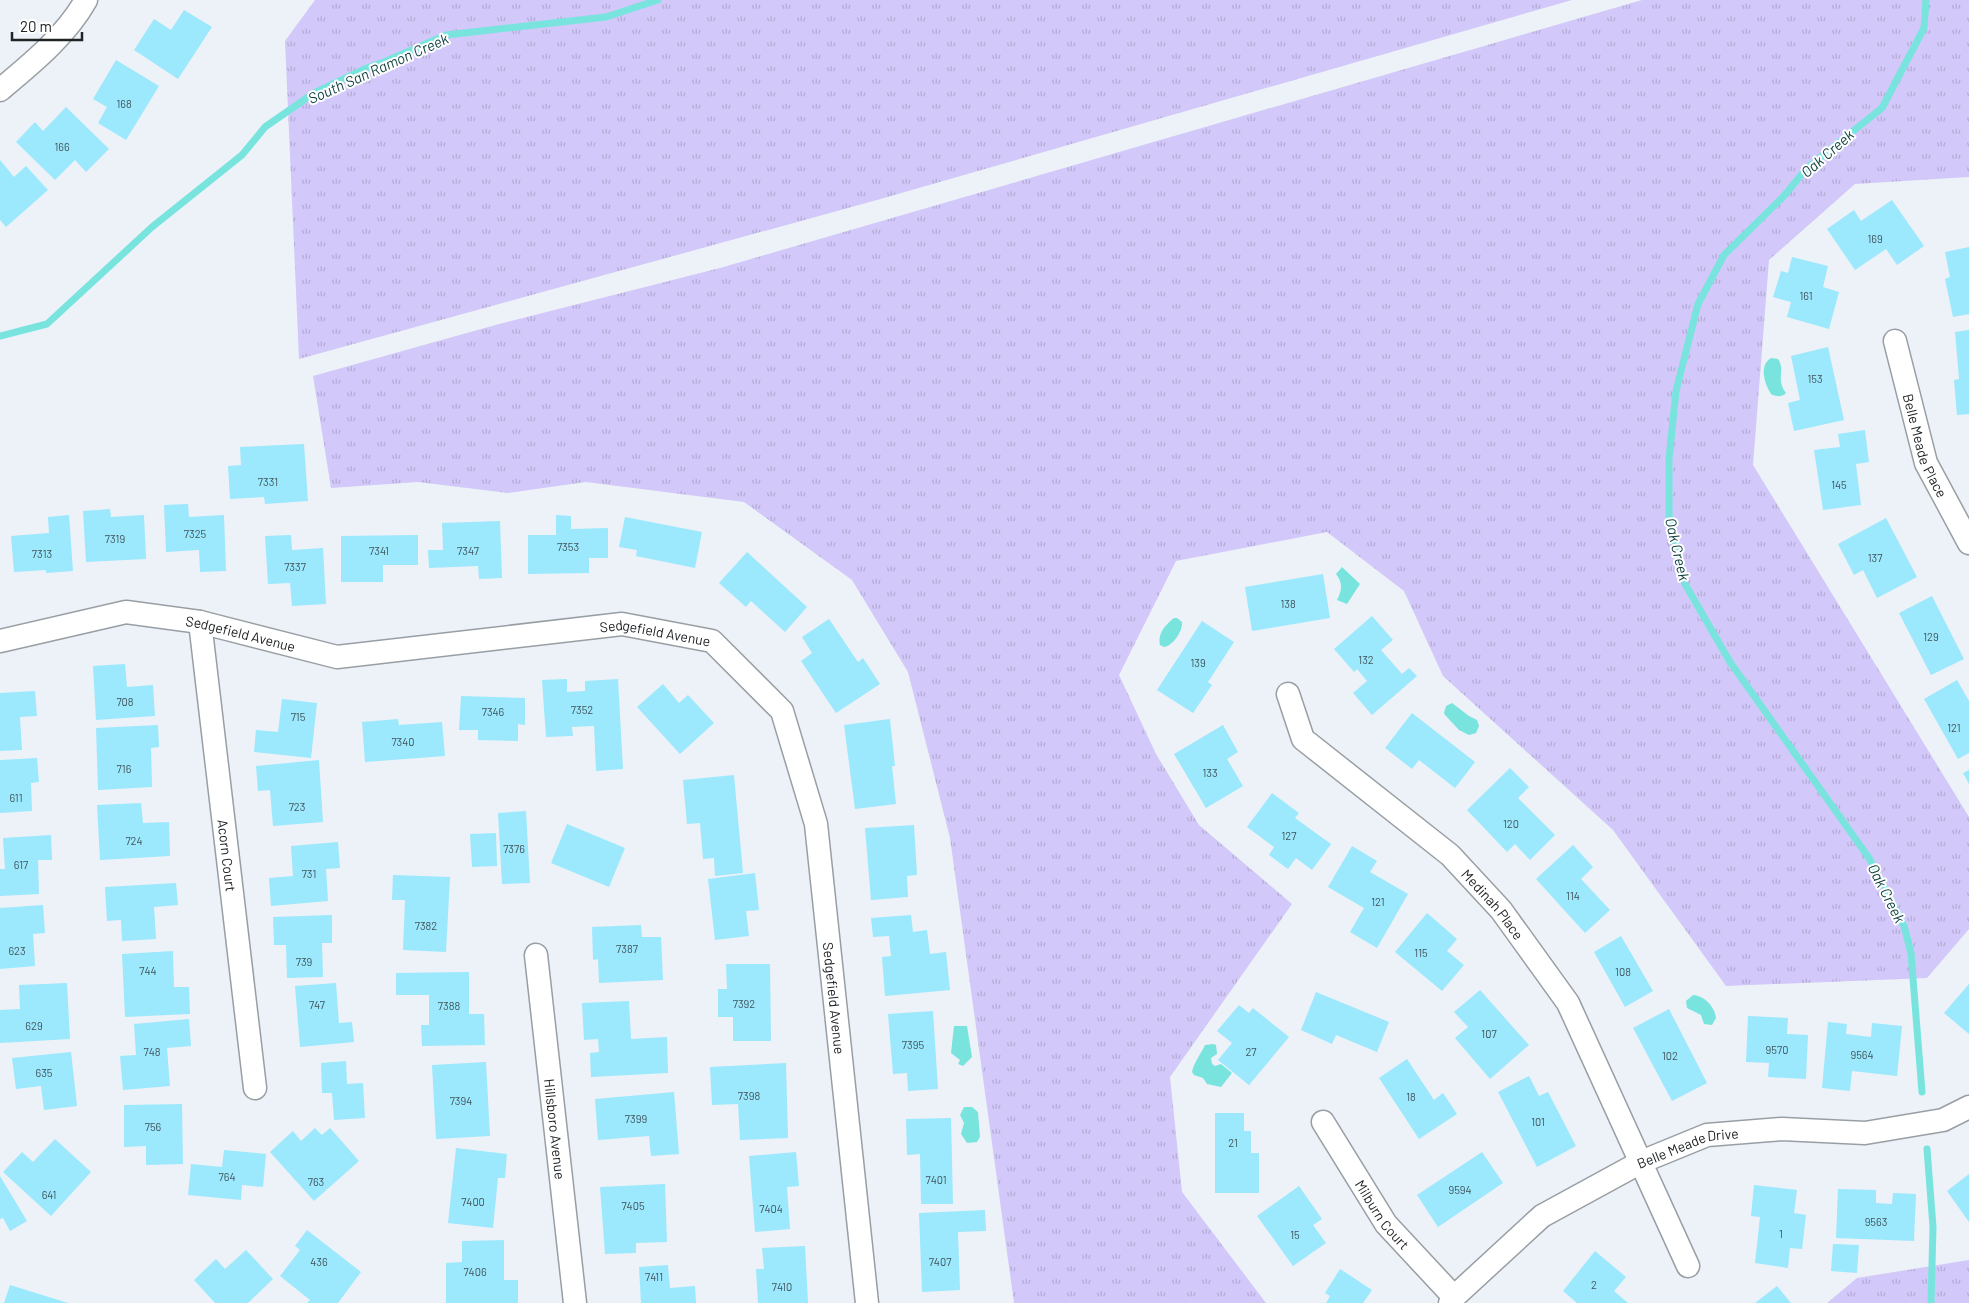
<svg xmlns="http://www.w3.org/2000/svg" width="1969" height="1303" font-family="Barlow,sans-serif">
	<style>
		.grass { fill: url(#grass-tufts) }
		.water { fill: #79e4de }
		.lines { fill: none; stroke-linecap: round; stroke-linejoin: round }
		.stream { stroke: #79e4de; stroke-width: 7 }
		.building { fill: #9ce8fd }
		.minor-casing { stroke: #989fa4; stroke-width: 25 }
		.minor { stroke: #fff; stroke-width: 22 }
		.labels { text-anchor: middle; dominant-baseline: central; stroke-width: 4; stroke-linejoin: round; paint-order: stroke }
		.number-label { font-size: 11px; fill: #40555c }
		.street-label { font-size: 14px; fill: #212426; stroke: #fff }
		.water-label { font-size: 15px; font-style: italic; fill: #0c3f3d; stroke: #fff }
	</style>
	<defs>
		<pattern id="grass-tufts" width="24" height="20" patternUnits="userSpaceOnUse" patternTransform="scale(1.25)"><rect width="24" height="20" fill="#d2c8f9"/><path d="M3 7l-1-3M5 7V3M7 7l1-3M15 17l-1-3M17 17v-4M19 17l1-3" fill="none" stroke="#b4acd5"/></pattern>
	</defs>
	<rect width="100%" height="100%" fill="#ecf2f8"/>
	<path class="grass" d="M315,0h1257l-695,200 -578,159 -14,-318z
		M1642,0h327v177l-114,7 -86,76 -16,205 216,352v112l-42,49 -201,8 -113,-156 -170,-154 -39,-85 -77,-59 -151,29 -57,114 37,79 43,71 93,79 -122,173 12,115 84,111h-252l-64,-465 -42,-166 -56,-92 -108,-78 -158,-20 -78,11 -90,-11 -87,6 -18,-112 186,-52 221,-56z
		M1969,1260v43h-142l30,-25z"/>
	<path class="water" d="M1771,358l7,1c8,11 -3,19 8,34 -3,4 -10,4 -15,1 -7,-11 -12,-29 0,-36z
		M1342,567l18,17 -13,20 -10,-4c5,-10 6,-17 -1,-26z
		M1174,618h3l5,4c1,9 -9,24 -18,25l-4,-2c-3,-11 6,-21 14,-27z
		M1452,703l17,13 8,4 2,6 -3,7 -7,2 -10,-5 -14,-15 -1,-2 2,-7z
		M1693,995c12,1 22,12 23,23l-4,7 -8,-1 -3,-9 -14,-7 -1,-7z
		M954,1026h13l5,31 -9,9 -5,-2 2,-4 -9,-7z
		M1213,1044l3,1 1,9 -6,4 1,6 3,2 6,-2 11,9 -11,14 -14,-3 -4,-6 -9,-3 -2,-3c2,-10 9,-18 13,-27z
		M964,1107h8l6,5 2,25 -3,5 -10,1 -6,-9 3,-11 -4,-8z"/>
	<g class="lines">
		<path class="stream" d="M0,336l47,-12 105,-97 90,-72 23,-28 49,-34 53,-25 17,-6 62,-27 160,-18 52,-17
			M1922,1092l-11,-139 -7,-27 -35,-68 -139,-196 -45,-78 -16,-68v-57l7,-68 22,-87 26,-49 59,-58 24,-29 75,-60 42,-80 2,-28
			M1927,1149l6,78 -2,76"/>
	</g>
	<path class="building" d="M184,10l28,17 -34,52 -44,-29 20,-31 17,11z
		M116,60l43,26 -33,54 -28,-17 9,-16 -14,-8z
		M66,107l43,42 -23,23 -11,-12 -20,20 -39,-38 19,-20 8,9z
		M0,160l14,17 12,-11 22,24 -42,37 -6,-7z
		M1892,200l32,46 -27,19 -11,-16 -31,21 -28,-41 27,-19 7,11z
		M1969,247v67l-16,3 -8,-38 5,-2 -5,-25z
		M1792,257l36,9 -5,21 16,5 -10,37 -42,-12 4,-15 -18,-5 8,-26 7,2z
		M1969,330v84l-12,1 -3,-35 5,-1 -4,-47z
		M1828,347l16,73 -50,11 -6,-28 12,-3 -9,-44z
		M1865,430l4,32 -13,2 5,41 -38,5 -9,-60 26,-3 -2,-13z
		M304,444l4,57 -43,3 -1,-7 -34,2 -2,-33 13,-1 -1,-18z
		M188,504l1,13 35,-2 2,56 -26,1 -1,-22 -33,2 -2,-47z
		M110,509l1,8 33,-2 2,44 -60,3 -3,-51z
		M69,515l4,56 -27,2v-3l-32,2 -3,-36 38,-3 -1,-16z
		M556,515l15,1v13l37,-1v30h-19v15l-61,1v-39h28z
		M625,517l77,15 -7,36 -59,-12 1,-6 -18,-3z
		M1886,518l31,59 -40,21 -14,-28 -9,5 -16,-31z
		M500,521l2,57 -23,1 -1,-13 -49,2 -1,-18h15l-1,-27z
		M291,535l1,15 31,-2 3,56 -34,2 -2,-23 -22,1 -3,-48z
		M418,535v30h-35v17h-42v-46z
		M747,552l60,55 -22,25 -34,-31 -5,6 -27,-24z
		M1323,574l7,44 -78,13 -7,-44z
		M1932,596l32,63 -33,16 -32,-62z
		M1372,616l21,24 -12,10 21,24 7,-6 8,8 -45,39 -19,-22 14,-12 -10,-12 -3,3 -20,-23z
		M829,619l29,43 5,-4 17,26 -44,29 -35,-52 11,-8 -10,-16z
		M1202,621l32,21 -26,40 4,3 -19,28 -36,-23z
		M125,664l2,23 26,-2 2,31 -59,4 -3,-54z
		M567,679v13l18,-1v-10l33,-2 5,90 -27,2 -2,-45 -22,1 1,9 -27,1 -4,-57z
		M1957,680l12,21v52l-11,6 -34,-60z
		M663,684l16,19 9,-8 26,28 -34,31 -43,-47z
		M35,691l2,25 -17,1 2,33 -22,1v-58z
		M461,696l64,2v27l-7,-1v17l-40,-1v-10h-19z
		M282,699l35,4 -6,55 -57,-6 2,-22 22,2z
		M1412,713l63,49 -20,26 -36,-28 -7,9 -27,-21z
		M398,719l1,6 43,-3 3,34 -80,6 -3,-40z
		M890,719l5,47h-3l4,38 -41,5 -11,-84z
		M158,725l1,22 -8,1 1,39 -54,3 -2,-62z
		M1223,725l15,27 -11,7 16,27 -37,22 -32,-54z
		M37,758l2,24 -8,1 1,28 -32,2v-53z
		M319,760l4,62 -50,4 -3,-36 -12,1 -2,-25z
		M1510,768l19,19 -11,11 37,37 -25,25 -15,-16 -8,8 -40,-42z
		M1969,770v14l-6,-11z
		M734,775l9,98 -28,3 -1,-18 -11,1 -3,-36 -13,1 -4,-44z
		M1272,793l27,20 -4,5 36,26 -19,26 -16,-12 -8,11 -19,-14 5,-8 -27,-20z
		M141,803l2,20 26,-1 1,34 -70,4 -3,-55z
		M526,811l4,72 -28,1 -4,-71z
		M567,824l58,24 -16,39 -58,-24z
		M914,825l3,50 -10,1 1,21 -37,3 -6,-72z
		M496,833l1,33 -25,1 -2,-33z
		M51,835l1,25h-14l1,34 -39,2v-27h5l-2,-31z
		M338,842l2,26 -14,1 2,32 -57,5 -2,-28 24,-2 -2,-30z
		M1573,845l20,22 -12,12 29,31 -25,23 -49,-54z
		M1352,846l25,15 -7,11 38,22 -31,54 -27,-16 14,-24 -36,-21z
		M755,873l4,37 -13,1 3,25 -34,4 -7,-61z
		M393,875l57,2 -4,75 -43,-2 2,-50h-13z
		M176,883l2,22 -24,2 2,32 -34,2 -1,-21 -14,1 -2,-34z
		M43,905l2,28 -12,1 2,32 -35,3v-61z
		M1427,913l30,26 -10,12 17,14 -22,26 -47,-39z
		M332,915v28h-10l1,34 -36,1 -1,-33h-12l-1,-28z
		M911,915l2,17 14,-2 3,24 16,-2 4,38 -65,6 -3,-39 9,-1 -2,-20 -16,1 -2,-19z
		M641,925l1,12h19l2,43 -64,3 -1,-24 -5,1 -1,-33z
		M1621,936l32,55 -28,16 -31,-55z
		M173,951l1,36h15l1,27 -65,3 -3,-63z
		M726,964h44l1,77h-38v-24h-15v-28h9z
		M469,972v42h15l1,31 -63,1 -1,-21h8v-30h-33v-22z
		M67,983l3,56 -70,4v-33l20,-1 -1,-24z
		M336,983l3,40 13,-1 2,20 -54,5 -5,-61z
		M1969,984v50l-25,-21z
		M1480,990l49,55 -39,34 -35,-41 13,-11 -14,-15z
		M1316,992l73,30 -12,30 -41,-17 -4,9 -31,-14z
		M629,1001l2,38 36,-2 1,36 -77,4 -1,-24 9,-1 -1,-13 -14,1 -2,-37z
		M1239,1005l10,8 4,-5 36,29 -40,48 -31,-25 14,-17 -15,-12z
		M1669,1009l38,74 -35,18 -39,-73z
		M933,1011l5,78 -30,2 -1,-18 -14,1 -5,-60z
		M1748,1016l40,2 -1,16 21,1 -2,44 -38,-2 1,-14 -23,-1z
		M189,1019l2,27 -24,2 3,38 -47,4 -3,-34 16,-1 -2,-31z
		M1828,1022l19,2 -1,10 25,3 1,-14 30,3 -5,50 -45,-5 -2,20 -28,-3z
		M71,1052l6,54 -33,4 -3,-24 -25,3 -4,-31z
		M1407,1059l27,41 9,-7 14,21 -38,25 -40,-61z
		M346,1061l1,23 16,-1 2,35 -31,2 -2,-27h-10l-1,-30z
		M486,1062l4,74 -54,3 -4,-74z
		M786,1063l2,75 -48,2 -2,-36 -26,1 -2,-38z
		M1529,1076l10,20 9,-4 28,54 -39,21 -39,-75z
		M674,1092l5,62 -28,2 -2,-20 -51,4 -3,-41z
		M182,1104l1,60 -37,1v-19l-22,1v-42z
		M1215,1113h29v18h7v22h8v40h-44z
		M951,1118l2,86h-32l-1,-50 -13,1 -1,-36z
		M315,1128l7,7 8,-7 29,33 -45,40 -44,-49 23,-21 8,10z
		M55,1139l36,33 -40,44 -48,-44 19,-20 11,10z
		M456,1148l51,6 -2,24h-7l-5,50 -45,-5z
		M224,1150l42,4 -3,33 -21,-2 -1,15 -53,-5 3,-31 31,3z
		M796,1152l3,34 -12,1 3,42 -35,3 -6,-76z
		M1482,1152l21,31 -65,44 -21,-32z
		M1969,1174v48l-22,-31z
		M0,1176l27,45 -17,10 -7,-13 -3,1z
		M665,1184l2,58 -31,1v10l-31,1 -5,-67z
		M1754,1185l43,5 -3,23 12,2 -4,34 -12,-1 -2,20 -33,-5 5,-46 -9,-1z
		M1299,1186l23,33 -9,6 13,18 -33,23 -36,-50z
		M1838,1189l38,1v13l16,1 1,-11 23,1 -2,47 -78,-3z
		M985,1210l1,21 -28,1 2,58 -38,2 -3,-79z
		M307,1230l54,42 -23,31h-31l3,-3 -30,-24 20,-26 -5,-4z
		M504,1240v40h14v23h-72v-40l16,-1v-21z
		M1833,1244l26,1 -2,28 -26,-2z
		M805,1246l3,57h-50l-2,-34h8l-2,-21z
		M246,1250l27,29 -25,24h-33l-21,-23 22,-21 9,10z
		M1595,1251l31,26 -12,14 14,12h-51l-14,-12z
		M668,1265l2,23 25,-2 1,17h-55l-2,-36z
		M1340,1269l32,21 -9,13h-37l4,-7 -5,-3z
		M10,1285l58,18h-64z
		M1777,1286l14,17h-36z"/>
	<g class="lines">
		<g class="minor-casing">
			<g id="minor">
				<path d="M0,90c31,-26 66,-54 86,-90"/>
				<path id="s1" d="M1895,341l31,122 43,80"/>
				<path id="s2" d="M200,622l55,466"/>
				<path id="s3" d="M0,641l126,-29 74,10 137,35 285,-33 90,17 70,70 34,113 51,479"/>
				<path id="s4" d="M1288,694l15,45 147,116 51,55 67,93 120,263"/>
				<path id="s5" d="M536,955l39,348"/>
				<path id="s6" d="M1323,1122l63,102 68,73"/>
				<path id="s7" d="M1450,1303l4,-6 88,-81 99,-54 66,-27 75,-6 83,4 78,-13 26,-13"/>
			</g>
		</g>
		<use href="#minor" class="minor"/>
	</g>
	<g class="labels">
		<g class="number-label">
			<text x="124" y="103">168</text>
			<text x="62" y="146">166</text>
			<text x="1875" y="238">169</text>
			<text x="1806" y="295">161</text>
			<text x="1815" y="378">153</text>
			<text x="268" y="481">7331</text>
			<text x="1839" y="484">145</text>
			<text x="195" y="533">7325</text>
			<text x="115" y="538">7319</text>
			<text x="568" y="546">7353</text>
			<text x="379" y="550">7341</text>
			<text x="468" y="550">7347</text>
			<text x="42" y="553">7313</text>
			<text x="1875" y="557">137</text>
			<text x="295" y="566">7337</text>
			<text x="1288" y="603">138</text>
			<text x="1931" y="636">129</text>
			<text x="1366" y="659">132</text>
			<text x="1198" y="662">139</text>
			<text x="125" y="701">708</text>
			<text x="582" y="709">7352</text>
			<text x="493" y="711">7346</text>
			<text x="298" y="716">715</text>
			<text x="1954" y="727">121</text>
			<text x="403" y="741">7340</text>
			<text x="124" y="768">716</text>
			<text x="1210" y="772">133</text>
			<text x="16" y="797">611</text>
			<text x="297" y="806">723</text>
			<text x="1511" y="823">120</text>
			<text x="1289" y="835">127</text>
			<text x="134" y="840">724</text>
			<text x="514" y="848">7376</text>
			<text x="21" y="864">617</text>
			<text x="309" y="873">731</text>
			<text x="1573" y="895">114</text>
			<text x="1378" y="901">121</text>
			<text x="426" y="925">7382</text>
			<text x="627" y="948">7387</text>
			<text x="17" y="950">623</text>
			<text x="1421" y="952">115</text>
			<text x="304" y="961">739</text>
			<text x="148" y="970">744</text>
			<text x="1623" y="971">108</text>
			<text x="744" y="1003">7392</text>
			<text x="317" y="1004">747</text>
			<text x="449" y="1005">7388</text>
			<text x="34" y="1025">629</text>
			<text x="1489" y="1033">107</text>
			<text x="913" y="1044">7395</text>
			<text x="1777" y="1049">9570</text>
			<text x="152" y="1051">748</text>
			<text x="1251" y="1051">27</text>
			<text x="1862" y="1054">9564</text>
			<text x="1670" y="1055">102</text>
			<text x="44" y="1072">635</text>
			<text x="749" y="1095">7398</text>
			<text x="1411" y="1096">18</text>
			<text x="461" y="1100">7394</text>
			<text x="636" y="1118">7399</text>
			<text x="1538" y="1121">101</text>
			<text x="153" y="1126">756</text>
			<text x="1233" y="1142">21</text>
			<text x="227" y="1176">764</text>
			<text x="936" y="1179">7401</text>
			<text x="316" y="1181">763</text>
			<text x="1460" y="1189">9594</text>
			<text x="49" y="1194">641</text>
			<text x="473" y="1201">7400</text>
			<text x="633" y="1205">7405</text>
			<text x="771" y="1208">7404</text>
			<text x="1876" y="1221">9563</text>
			<text x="1781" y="1233">1</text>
			<text x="1295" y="1234">15</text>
			<text x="319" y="1261">436</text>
			<text x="940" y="1261">7407</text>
			<text x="475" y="1271">7406</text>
			<text x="654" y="1276">7411</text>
			<text x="1594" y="1284">2</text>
			<text x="782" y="1286">7410</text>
		</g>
		<g class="street-label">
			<text stroke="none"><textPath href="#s1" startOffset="109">Belle Meade Place</textPath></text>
			<text stroke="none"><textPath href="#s3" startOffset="246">Sedgefield Avenue</textPath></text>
			<text stroke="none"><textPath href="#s3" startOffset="666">Sedgefield Avenue</textPath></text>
			<text stroke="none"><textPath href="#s2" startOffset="235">Acorn Court</textPath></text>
			<text stroke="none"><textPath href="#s4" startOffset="300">Medinah Place</textPath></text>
			<text stroke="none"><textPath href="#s3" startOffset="1116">Sedgefield Avenue</textPath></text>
			<text stroke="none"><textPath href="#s5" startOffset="175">Hillsboro Avenue</textPath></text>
			<text stroke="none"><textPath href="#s7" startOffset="289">Belle Meade Drive</textPath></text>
			<text stroke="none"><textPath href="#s6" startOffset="110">Milburn Court</textPath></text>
		</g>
		<g class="water-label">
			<text transform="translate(378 68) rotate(-24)">South San Ramon Creek</text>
			<text transform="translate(1827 153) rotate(-41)">Oak Creek</text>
			<text transform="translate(1678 549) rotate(77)">Oak Creek</text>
			<text transform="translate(1887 893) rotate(63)">Oak Creek</text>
		</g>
	</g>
	<path d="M12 32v8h70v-8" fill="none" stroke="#212426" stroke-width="2.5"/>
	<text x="20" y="32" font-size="15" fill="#212426" stroke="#ffffff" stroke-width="4" paint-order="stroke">20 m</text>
</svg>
